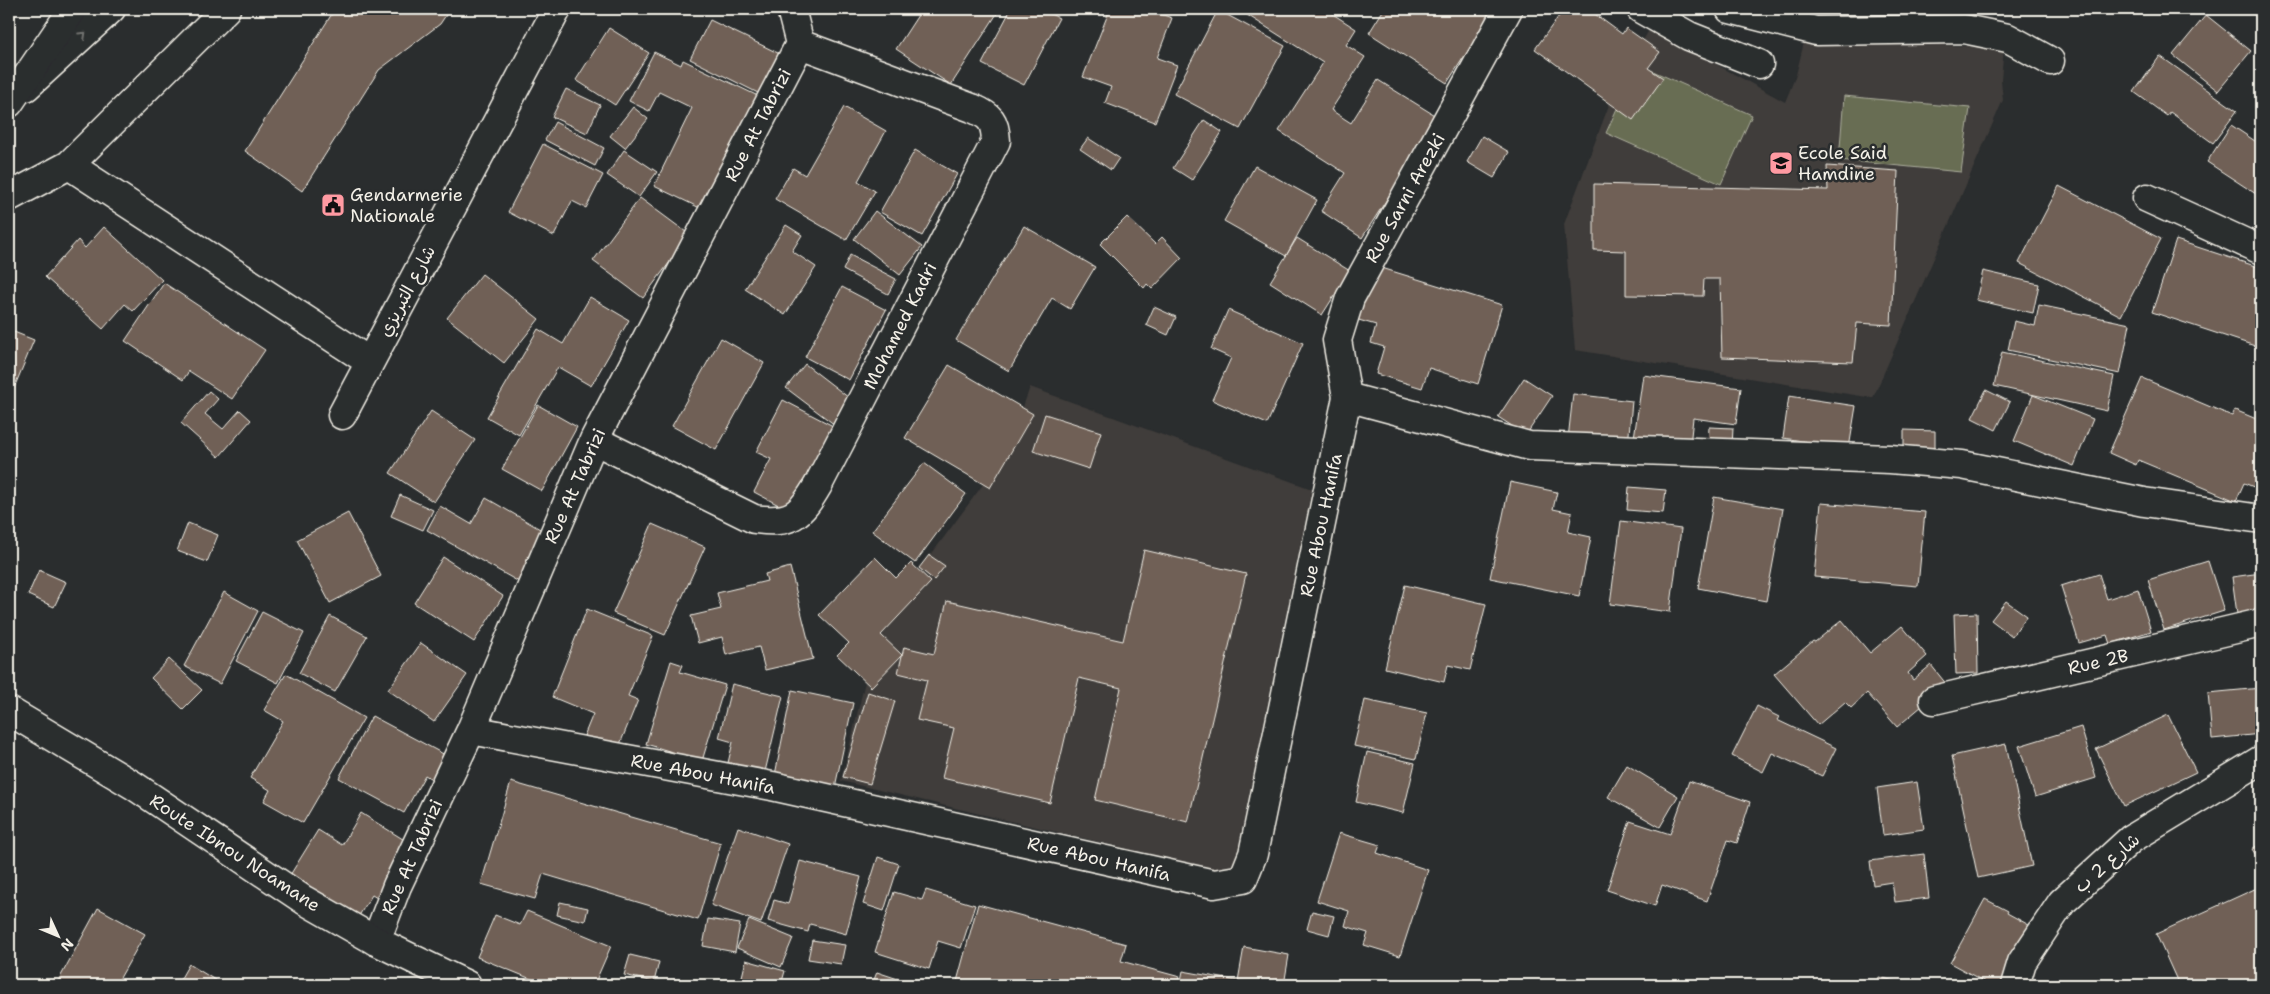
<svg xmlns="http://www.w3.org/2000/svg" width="2270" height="994" font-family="'Shantell Sans','Playpen Sans Arabic',sans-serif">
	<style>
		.built { fill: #3f3c3a }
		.green { fill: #676d53; stroke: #aeaf9e }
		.building { fill: #706057; stroke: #f4f1e8 }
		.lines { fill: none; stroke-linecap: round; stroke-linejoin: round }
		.minor-casing { stroke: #f4f1e8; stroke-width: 31 }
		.tertiary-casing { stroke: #f4f1e8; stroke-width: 31 }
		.primary-casing { stroke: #f4f1e8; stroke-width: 31 }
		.motorway-casing { stroke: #f4f1e8; stroke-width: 31 }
		.minor { stroke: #2a2d2e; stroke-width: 28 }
		.tertiary { stroke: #2a2d2e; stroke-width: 28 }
		.primary { stroke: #2a2d2e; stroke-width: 28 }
		.motorway { stroke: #2a2d2e; stroke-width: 28 }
		.oneway { stroke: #71726f }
		.labels { text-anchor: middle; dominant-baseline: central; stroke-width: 5; stroke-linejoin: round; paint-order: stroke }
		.street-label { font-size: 18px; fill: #f4f1e8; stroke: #2a2d2e }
		.poi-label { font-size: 18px; fill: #f4f1e8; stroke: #2a2d2e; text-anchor: start }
	</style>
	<rect width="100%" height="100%" fill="#2a2d2e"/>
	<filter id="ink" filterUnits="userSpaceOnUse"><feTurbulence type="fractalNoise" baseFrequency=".02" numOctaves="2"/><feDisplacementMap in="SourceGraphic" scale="10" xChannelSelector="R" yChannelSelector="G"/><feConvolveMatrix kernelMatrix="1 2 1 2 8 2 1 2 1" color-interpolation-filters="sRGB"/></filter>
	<g filter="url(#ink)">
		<path class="built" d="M1787,9h116l-83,7z
			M1650,28l135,74 11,-27 9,-37 199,10 -3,32 2,20 -130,298 -298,-48 -11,-126 48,-127z
			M1030,387l282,102 -79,385 -392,-93 29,-120 29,-63 108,-146z"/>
		<path class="green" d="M1637,64l115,51 -31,69 -115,-51z
			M1844,96l126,12 -9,64 -122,-12z"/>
		<path class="building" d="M335,9h115l-10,15 -61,46 -77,121 -57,-40z
			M922,9h78l-49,76 -55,-36z
			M1011,9h29l19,9 -35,67 -42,-21z
			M1110,9h36l26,9 -15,40 20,7 -22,57 -50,-19 6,-16 -28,-10z
			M1246,9h79l31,20 -10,16 19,12 -34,53 20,13 27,-43 61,38 -77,120 -41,-27 24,-38 -66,-42 44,-68 -79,-50z
			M1384,9h111l-48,74 -78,-50z
			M1564,9h24l34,25 4,-6 34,24 -12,16 15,10 -30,42 -98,-71z
			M1218,10l67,36 -45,83 -66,-35z
			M2206,15l45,36 -33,40 -45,-36z
			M710,20l72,35 -20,40 -72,-36z
			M609,28l40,25 -34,52 -39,-25z
			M654,52l27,13 2,-5 75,36 -56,113 -48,-23 38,-78 -33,-16 -10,19 -20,-10z
			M2160,56l77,55 -24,32 -43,-31 -3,4 -33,-24z
			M566,89l34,16 -13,28 -35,-16z
			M633,107l15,12 -23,29 -15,-12z
			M844,107l42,24 -28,50 17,10 -29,49 -71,-41 18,-31 12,7z
			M1204,120l18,12 -30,48 -19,-12z
			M555,122l49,26 -9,18 -50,-26z
			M2231,125l30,20v41l-5,8 -49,-32z
			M1482,136l27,16 -15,26 -27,-16z
			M1088,138l31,20 -8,12 -31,-21z
			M543,144l60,31 -17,33 -14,-7 -18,35 -46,-24z
			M624,150l33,22 -18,25 -32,-22z
			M915,150l42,24 -35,62 -42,-24z
			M1255,166l62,34 -31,56 -62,-35z
			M1827,166l71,5 -7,154 -34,-2 -4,39 -131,-5 -2,-78h-16l-1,17 -77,-1v-44l-32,-1v-66l234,6z
			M2059,186l102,53 -40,77 -102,-53z
			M640,198l50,37 -47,63 -50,-37z
			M875,211l47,36 -22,28 -46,-36z
			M1127,217l28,27 7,-7 20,21 -30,31 -5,-5 -3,4 -44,-44z
			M786,225l16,10 -10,16 24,16 -31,48 -40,-26z
			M1024,226l71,41 -25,42 -18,-11 -43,73 -53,-31z
			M104,227l58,53 -29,31 -8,-7 -22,25 -58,-52 33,-37 7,8z
			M1297,238l53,33 -28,44 -52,-33z
			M2176,240l85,28v80l-109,-36z
			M850,255l46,24 -8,15 -45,-24z
			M1372,265l130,40 -24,79 -49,-16 -7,20 -46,-14 8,-27 -13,-4 5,-18 -21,-6z
			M1983,271l56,13 -6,29 -57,-13z
			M482,274l57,45 -35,44 -57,-45z
			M164,283l101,67 -33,49 -43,-28 -6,9 -58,-39z
			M842,287l44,23 -37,70 -44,-23z
			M590,297l39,23 -38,66 -33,-19 -39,68 -32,-18 51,-88 25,15z
			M2039,305l91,19 -10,50 -112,-24 6,-29 21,5z
			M1154,307l22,10 -8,18 -22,-10z
			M1228,310l75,33 -36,81 -55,-24 19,-42 -20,-9z
			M9,330l25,10 -25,60z
			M721,338l43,25 -48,87 -44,-24z
			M2002,352l112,24 -7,35 -113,-25z
			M805,364l48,37 -18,24 -49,-37z
			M949,365l84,49 -43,74 -85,-50z
			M1643,375l98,13 -5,36 -43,-6 -3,27 -56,-7z
			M1524,378l28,18 -26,39 -28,-18z
			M2142,378l90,38 3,-6 26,11v69l-17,-7 -8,18 -98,-41 -2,5 -27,-12z
			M1986,390l24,12 -14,28 -24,-12z
			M209,391l9,8 -13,15 18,15 17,-19 11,10 -32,37 -38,-34z
			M1573,394l59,7 -4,44 -60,-6z
			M2033,395l60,24 -19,47 -60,-25z
			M1789,396l67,10 -7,42 -66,-10z
			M783,400l50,26 -43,85 -36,-19 17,-33 -15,-7z
			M538,405l39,22 -35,64 -40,-22z
			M431,411l44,29 -41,62 -44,-29z
			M1045,414l56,18 -12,37 -56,-18z
			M1709,427l24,1 -1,19h-24z
			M1904,430l31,1v22h-31z
			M924,463l42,31 -51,69 -43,-32z
			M1510,482l47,10 -4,17 19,4 -4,19 23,5 -12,59 -89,-18z
			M1629,487l37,3 -3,23 -36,-3z
			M400,495l33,15 -10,20 -32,-14z
			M1714,497l69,12 -17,92 -68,-13z
			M486,498l61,35 -28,49 -92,-52 13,-24 31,18z
			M1821,503l104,9 -7,74 -104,-9z
			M348,513l33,63 -51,27 -33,-63z
			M1621,521l60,8 -11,83 -60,-8z
			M188,523l30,12 -11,27 -30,-11z
			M652,524l53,23 -40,88 -52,-22z
			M1144,550l102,24 -58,248 -93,-22 26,-112 -42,-10 -29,125 -108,-25 12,-50 -37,-8 10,-40 -29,-7 6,-26 30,7 13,-53 176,40z
			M929,555l16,11 -11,14 -15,-12z
			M443,557l60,39 -29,46 -60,-39z
			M875,557l21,21 15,-15 20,19 -50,53 21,20 -31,32 -34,-32 12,-12 -30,-28z
			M2208,561l16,50 -60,19 -16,-50z
			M790,567l23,92 -48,11 -6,-23 -33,8 -4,-18 -24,6 -7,-27 30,-7 -4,-16 50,-12 -2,-7z
			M39,570l27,12 -12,25 -26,-12z
			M2261,573v38l-24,3 -5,-37z
			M2099,574l8,25 31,-10 13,42 -41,13 -3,-9 -28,8 -18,-57z
			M1405,585l81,19 -16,66 -22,-5 -4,17 -59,-14z
			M224,592l34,19 -38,73 -36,-18z
			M2006,601l21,15 -15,20 -21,-16z
			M587,609l66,27 -25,60 10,4 -20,49 -34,-13 9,-22 -41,-17z
			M262,612l42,21 -26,50 -42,-22z
			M1977,613l1,60 -22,1 -2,-60z
			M330,616l37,20 -32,56 -36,-19z
			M1842,620l28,33 32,-27 25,30 -19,17 5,7 18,-15 16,20 -50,42 -30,-34 -16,15 -6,-6 -27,23 -44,-51 39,-33 2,1z
			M421,643l46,32 -33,47 -46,-32z
			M169,659l33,31 -19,19 -32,-31z
			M671,661l12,4 -3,7 45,13 -23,76 -56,-17z
			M286,674l78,44 -61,105 -39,-22 6,-11 -20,-12 33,-57 -19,-11z
			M732,684l51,12 -19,80 -37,-9 6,-25 -14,-4z
			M2261,688v46l-49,5 -4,-46z
			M792,690l61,13 -19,89 -60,-12z
			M868,692l27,9 -25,83 -27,-7z
			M1365,700l62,13 -11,46 -62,-13z
			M1757,706l22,11 -2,3 59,28 -14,28 -50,-23 -9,19 -31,-16z
			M2168,715l28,57 -72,34 -28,-57z
			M372,716l77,41 -14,24 -10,-6 -21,38 -65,-35z
			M2081,727l15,51 -61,19 -16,-51z
			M2006,744l26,122 -54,12 -26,-122z
			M1367,752l48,11 -12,50 -47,-11z
			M1627,765l51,31 -18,31 -52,-30z
			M1689,781l61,21 -13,41 -9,-3 -21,61 -45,-16 -7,21 -48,-16 23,-69 40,13z
			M511,782l210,61 -23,77 -155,-46 -8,25 -54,-15z
			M1917,782l7,47 -41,6 -6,-47z
			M361,813l53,33 -32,55 -10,-6 -17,27 -68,-42 31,-50 24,15z
			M738,827l50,17 -27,79 -50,-18z
			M1339,833l41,12 -3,8 51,17 -28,86 -36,-11 4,-12 -23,-7 4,-15 -32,-10z
			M2261,843v20l-9,-14z
			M1924,854l5,44 -34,4 -3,-20 -19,3 -3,-24z
			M878,857l21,7 -15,47 -21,-7z
			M800,861l61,16 -15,57 -36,-10 -2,8 -40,-11 6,-21 14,4z
			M2259,887l2,5v93h-27l-2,-3 -7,3h-46l-23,-51z
			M926,890l49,15 -14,43 -23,-7 -9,28 -54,-17 19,-60 28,8z
			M1985,899l23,12 -1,2 31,17 -31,55h-24l2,-3 -35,-19z
			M560,902l28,6 -3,13 -28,-6z
			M978,904l148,40 -5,17 59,16 -3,8h-221z
			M98,908l47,26 -29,51h-60z
			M527,911l84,35 -17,39h-48l-69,-28 18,-42 25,10z
			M1312,911l22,5 -5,19 -22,-6z
			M708,919l32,5 -5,28 -32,-6z
			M749,920l44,18 -12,29 -44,-19z
			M812,940l33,5 -4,19 -33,-5z
			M1244,947l45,8 -5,30h-104l3,-14 55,10z
			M630,955l29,7 -5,20 -30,-7z
			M746,960l39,11 -4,14h-41z
			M189,964l34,21h-46z
			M877,972l39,13h-44z
			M1879,977l31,8h-33z"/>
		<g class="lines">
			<g class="minor-casing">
				<path id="minor" d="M791,9l9,35
					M1641,9l48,27 70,28
					M1730,9l86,22 148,-2 44,9 42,23
					M69,165l157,-156
					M9,197l60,-32 301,197
					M2147,198l114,52
					M1347,397l182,49 361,13 72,6 182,37 117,17
					M342,415l215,-406
					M594,440l160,79c37,5 46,-3 64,-34l178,-344c-1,-20 -5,-25 -24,-33l-172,-64
					M1934,700l327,-77
					M471,730l301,56 442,98 29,-5 10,-25 94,-457 -10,-57 13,-42 158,-289
					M376,941l21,-55 74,-156 123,-290 206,-396
					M2015,985l7,-23 40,-60 69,-63 130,-79"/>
			</g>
			<g class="tertiary-casing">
				<path id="tertiary" d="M9,711l124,74 171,115 72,41 91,44"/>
			</g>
			<g class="primary-casing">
				<path id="primary" d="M26,87l85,-78"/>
			</g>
			<g class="motorway-casing">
				<path id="motorway" d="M9,103l64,-94"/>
			</g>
			<use href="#minor" class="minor"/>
			<use href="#tertiary" class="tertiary"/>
			<use href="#primary" class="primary"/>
			<use href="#motorway" class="motorway"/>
		</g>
		<defs><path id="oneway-chevron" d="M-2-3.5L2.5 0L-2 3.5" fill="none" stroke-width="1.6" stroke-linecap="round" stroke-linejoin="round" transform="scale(1.25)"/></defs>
		<use class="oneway" href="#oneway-chevron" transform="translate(83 35) rotate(-43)"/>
	</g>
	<defs>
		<g id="school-square" transform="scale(1.25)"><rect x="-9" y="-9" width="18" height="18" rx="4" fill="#ff9aa2" stroke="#2a2d2e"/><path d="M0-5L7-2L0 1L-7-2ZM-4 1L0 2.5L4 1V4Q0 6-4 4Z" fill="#111"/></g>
		<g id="civic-square" transform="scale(1.25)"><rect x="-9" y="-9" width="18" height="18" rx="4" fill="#ff9aa2" stroke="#2a2d2e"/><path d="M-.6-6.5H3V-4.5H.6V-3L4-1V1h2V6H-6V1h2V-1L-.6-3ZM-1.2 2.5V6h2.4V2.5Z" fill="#111"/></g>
	</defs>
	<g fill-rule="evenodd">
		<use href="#school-square" x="1781" y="163"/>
		<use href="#civic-square" x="333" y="205"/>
	</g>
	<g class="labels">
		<g class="street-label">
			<text transform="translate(758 125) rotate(-63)">Rue At Tabrizi</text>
			<text transform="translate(1405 198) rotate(-61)">Rue Sarni Arezki</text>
			<text transform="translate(407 291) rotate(-62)">شارع التبريزي</text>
			<text transform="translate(900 326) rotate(-63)">Mohamed Kadri</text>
			<text transform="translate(575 486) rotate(-66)">Rue At Tabrizi</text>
			<text transform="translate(1321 525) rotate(-78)">Rue Abou Hanifa</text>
			<text transform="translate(2098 662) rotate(-13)">Rue 2B</text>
			<text transform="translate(703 774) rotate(11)">Rue Abou Hanifa</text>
			<text transform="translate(235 853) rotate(33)">Route Ibnou Noamane</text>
			<text transform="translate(412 857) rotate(-66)">Rue At Tabrizi</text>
			<text transform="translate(1099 859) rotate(13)">Rue Abou Hanifa</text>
			<text transform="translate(2107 863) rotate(-41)">شارع 2 ب</text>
		</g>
		<g class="poi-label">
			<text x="1798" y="153">Ecole Said<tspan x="1798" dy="21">Hamdine</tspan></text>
			<text x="350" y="195">Gendarmerie<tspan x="350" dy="21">Nationale</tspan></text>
		</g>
	</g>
	<rect width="2270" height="994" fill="none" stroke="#2a2d2e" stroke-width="30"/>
	<rect x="15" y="15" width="2240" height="964" fill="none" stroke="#f4f1e8" stroke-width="2" filter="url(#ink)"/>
	<g transform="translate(58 936) rotate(134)" stroke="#2a2d2e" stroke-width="4" paint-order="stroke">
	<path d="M0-4L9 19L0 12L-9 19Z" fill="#f4f1e8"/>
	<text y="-8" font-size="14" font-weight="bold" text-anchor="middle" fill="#f4f1e8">N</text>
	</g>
</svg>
